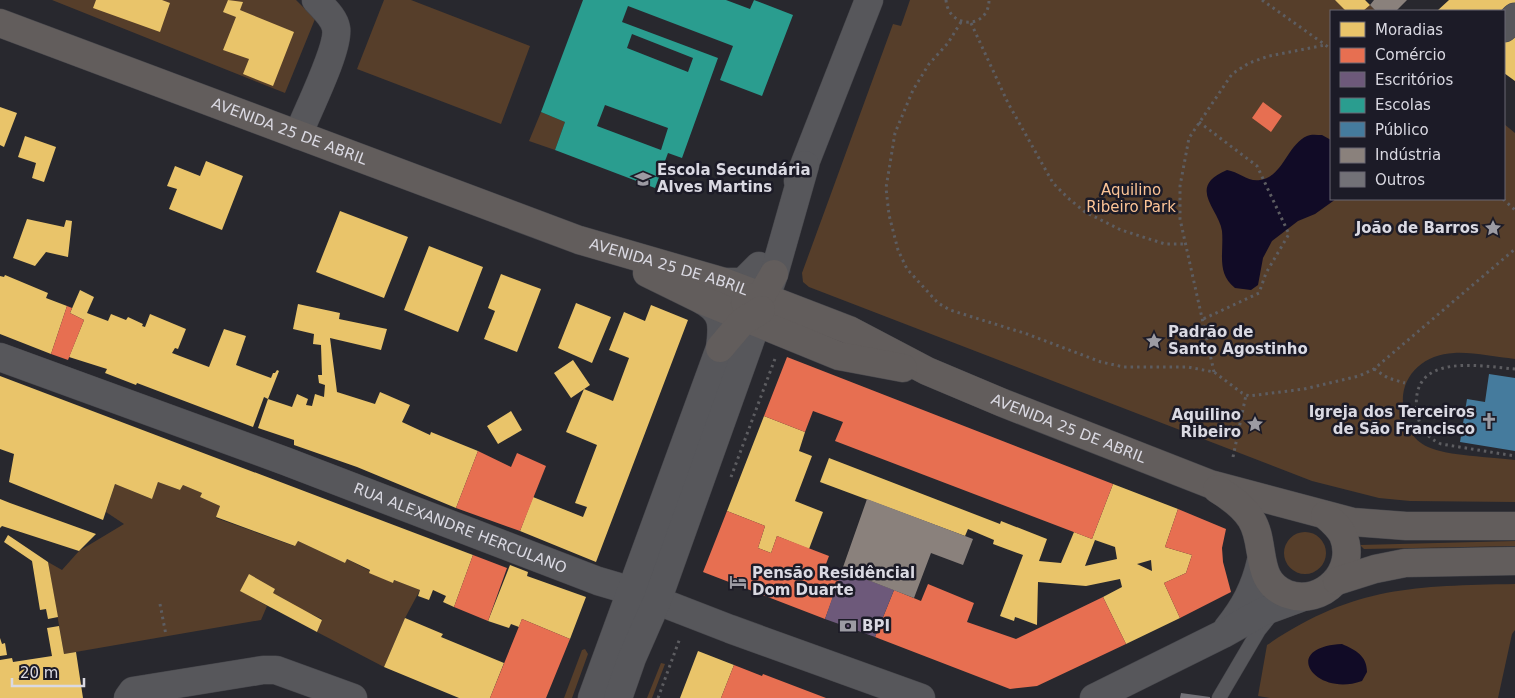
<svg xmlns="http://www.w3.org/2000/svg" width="1515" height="698" font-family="'DejaVu Sans',sans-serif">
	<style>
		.green { fill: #563e2a }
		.water { fill: #110b26 }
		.homes { fill: #e9c46a; fill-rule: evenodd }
		.shops { fill: #e76f51 }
		.offices { fill: #6d597a }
		.schools { fill: #2a9d8f; fill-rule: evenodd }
		.public { fill: #457b9d }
		.industry { fill: #8a817c }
		.building { fill: #727177 }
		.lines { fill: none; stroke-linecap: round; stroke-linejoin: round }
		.lane-casing { stroke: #46464b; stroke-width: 15 }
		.street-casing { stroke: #46464b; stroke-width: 29 }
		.secondary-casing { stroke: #46464b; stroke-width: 29 }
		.primary-casing { stroke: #46464b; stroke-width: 29 }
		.path { stroke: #5d5d61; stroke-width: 3; stroke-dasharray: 2.5 4; stroke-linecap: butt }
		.lane { stroke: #57575b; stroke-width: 14 }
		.street { stroke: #57575b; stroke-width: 28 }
		.secondary { stroke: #57575b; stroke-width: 28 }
		.primary { stroke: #625d5c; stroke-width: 28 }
		.labels { text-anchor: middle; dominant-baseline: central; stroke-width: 5; stroke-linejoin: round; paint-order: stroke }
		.street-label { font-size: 15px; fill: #dad9e2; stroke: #1c1b27 }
		.poi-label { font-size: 15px; font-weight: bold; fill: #dad9e2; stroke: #1c1b27; text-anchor: start }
		.park-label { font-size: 15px; fill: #fcc496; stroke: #1c1b27 }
	</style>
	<rect width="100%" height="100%" fill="#28282e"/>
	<path class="green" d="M52,0h244l19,19 -30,74z
		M384,0h27l119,46 -29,78 -144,-55z
		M910,0h455l11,11h-45v188h173v-75l11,9v226c-20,-2 -41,-7 -61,-6 -32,1 -57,26 -50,58 3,16 7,28 24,36 19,9 64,10 87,13v42l-105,-1 -31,-3 -67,-17 -503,-194 -6,-5 -1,-9 91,-249 8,2z
		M541,112l24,10 -10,28 -26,-9z
		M158,482l22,8 3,-5 19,8 -2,4 20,9 -4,12 78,28 4,-5 47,22 2,-4 46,24 1,-3 26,10 -15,28 -21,49 -67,-35 5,-13 -29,-13 -52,-15 26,15 -6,14 -197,34 -16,-92 14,8 17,-19 45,-27 -18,-12 9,-28 37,15z
		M1284 553a21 21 0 1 1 42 0a21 21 0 1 1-42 0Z
		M1515,541v5l-151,3 -4,-4z
		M1515,584v46l-3,4 -14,64h-228l-12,-2 9,-51c87,-59 147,-59 248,-61z
		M585,649l3,5 -16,44h-8l18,-48z
		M661,663l4,1 -13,34h-5z"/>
	<path class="water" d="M1322,135l9,5v59h5l-21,15 -17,7 -26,20 -9,17 -5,27 -7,5 -16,-2c-19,-15 -11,-35 -13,-57 -3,-22 -36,-44 5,-61 12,2 21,12 33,10 23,-3 27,-35 47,-44 4,-2 10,-1 15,-1z
		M1342,644c14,6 25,12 25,28l-5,9c-47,17 -83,-34 -20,-37z"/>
	<path class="homes" d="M96,0h66l8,3 -10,29 -67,-24z
		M228,0l15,2 -3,8 54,22 -21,54 -30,-12 6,-15 -26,-9 13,-33 -13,-5z
		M1335,0h30l5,5 -7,6h-17z
		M1449,0h66v8l-11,3h-67z
		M1515,27v54l-11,-8v-35z
		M0,107l17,6 -13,34 -4,-2z
		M25,136l31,11 -12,35 -12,-4 4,-15 -18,-6z
		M206,161l37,15 -21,54 -53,-21 8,-20 -10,-3 8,-20 25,10z
		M340,211l68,26 -24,61 -68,-26z
		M27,219l37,8 2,-7 6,1 -4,36 -22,-5 -11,14 -22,-8z
		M429,246l54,21 -25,65 -54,-22z
		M501,274l40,15 -24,63 -33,-13 11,-28 -7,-3z
		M5,275l43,18 -2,5 21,8 -16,48 -51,-20v-58l4,1z
		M80,290l14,7 -7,16 21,8 3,-7 15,6 2,-3 15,7 -1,2 3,1 5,-13 36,15 -8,20 -3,-1 -3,5 37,14 15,-38 22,7 -10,29 35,13 2,-5h2l2,-3 2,1 -11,28 -4,-2 -11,30 -116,-44 -1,2 -31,-12 2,-4 -38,-12 15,-37 -14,-7z
		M576,303l35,14 -19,46 -34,-15z
		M298,304l42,9 -1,6 48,10 -6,21 -51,-12 7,54 38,12 5,-12 30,13 -8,17 28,13 1,-3 47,19 -22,57 -99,-41 -63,-22v-5l-36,-12 10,-29 24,8 5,-13 11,5 -2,6 6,1 3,-12 9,3 1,-12 -6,-2 -1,-8h4l-1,-30 -8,-1 1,-10 -21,-5z
		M651,305l37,15 -92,242 -76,-31 13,-34 50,20 4,-10 -12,-4 22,-58 -31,-13 18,-43 29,12 16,-43 -20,-8 15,-38 21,9z
		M573,360l17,25 -19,13 -17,-25z
		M0,376l473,179 -19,52 -11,-5 3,-6 -13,-6 -4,10 -11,-4 2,-6 -26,-10 -1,3 -24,-10 1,-3 -23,-11 -2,4 -47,-22 -3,5 -79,-29 4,-11 -20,-9 2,-4 -19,-8 -3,5 -22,-8 -6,17 -37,-15 -12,36 -94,-38 5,-28 -14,-5z
		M511,411l11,19 -24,14 -11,-18z
		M764,416l41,16 -6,19 13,5 -17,45 28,11 -14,37 -32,-13 -6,17 -13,-5 7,-22 -38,-15z
		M829,458l171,66 1,-3 46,18 -8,22 22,2 13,-31 18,7 21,-55 65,25 -13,38 27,8 -6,18 -22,10 16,35 -54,26 -23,-47 19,-10 -2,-8 -34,7 -48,-4 -1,43 -22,-8 -1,4 -14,-5 23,-61 -30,-11 1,-4 -26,-11 -3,7 -145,-54zM1095,540l20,7 2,12 -32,7zM1151,560l1,11 -15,-7z
		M0,499l10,4 86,31 -17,17 -77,-25 -2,2z
		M8,535l40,27 10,55 -10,2 -2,-10 -6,1 -8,-49 -28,-19z
		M510,565l18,7 -1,4 59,21 -16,42 -48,-20 -3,8 -8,-3 -2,4 -21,-7z
		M249,574l26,15 -2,4 49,27 -5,12 -77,-41z
		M405,618l38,16 -2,3 63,26 -14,35h-31l-75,-31z
		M59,626l5,28 12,-2 7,46h-83v-38l12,-2 1,4 39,-6 -5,-28z
		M0,638l2,6 3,-1 2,12 -7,1z
		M698,651l36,14 -13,33h-41z"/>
	<path class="shops" d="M1263,102l19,14 -11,16 -19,-14z
		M67,306l5,2 -2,5 14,7 -16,40 -17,-6z
		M787,357l326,127 -21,55 -257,-98 8,-19 -30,-11 -8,21 -41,-16z
		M478,451l33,16 6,-14 29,13 -26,65 -64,-23z
		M1178,509l48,20 -4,19 1,14 8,30 -51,26 -16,-35 22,-10 6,-18 -27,-8z
		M727,511l38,15 -7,22 13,5 6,-17 52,20 -6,16 17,6 -15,41 -122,-47z
		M473,555l34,13 -19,53 -34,-14z
		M928,584l46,19 -7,19 49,17 87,-42 23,47 -89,42 -27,3 -135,-52 19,-47 27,11z
		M522,619l48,20 -24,59h-56z
		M734,665l28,11 1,-2 63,24h-105z"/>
	<path class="offices" d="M842,570l52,20 -19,47 -50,-18z"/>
	<path class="schools" d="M583,0h143l24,9 4,-9 39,15 -31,81 -42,-16 13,-34 -105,-40 -6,16 96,36 -36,100 -14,-5 -13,35 -100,-38 10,-28 -24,-10zM632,34l61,24 -5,14 -61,-24zM605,105l63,23 -7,22 -64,-24z"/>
	<path class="public" d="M1489,374l26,4v73l-55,-9 7,-43 18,3z"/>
	<path class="industry" d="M1374,0h33l-11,11h-20l-6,-6z
		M867,499l106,40 -10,26 -32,-12 -17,45 -72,-28z"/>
	<path class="building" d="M1181,693l29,4v1h-30z"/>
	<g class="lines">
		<g class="lane-casing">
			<path id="lane" d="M1219,698l40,-68 13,-16"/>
		</g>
		<g class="street-casing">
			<path id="street" d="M1504,28l11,-11
				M298,135c8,-21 42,-88 38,-107 -2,-11 -12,-19 -20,-28
				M128,698l5,-7 130,-21h13l77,28"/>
		</g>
		<g class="secondary-casing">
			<g id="secondary">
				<path d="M798,181l71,-181"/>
				<path d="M724,282h19l16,-16"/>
				<path id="s1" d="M0,357l285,104 313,120 34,10 98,38 191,69"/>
				<path d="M1227,629c17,-21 28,-41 34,-68"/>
				<path d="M592,698l128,-350c3,-23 4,-36 -18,-48"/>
				<path d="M618,698l14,-40 25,-57 117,-327 31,-109"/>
				<path d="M1094,698l129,-64 39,-22 41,-15"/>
			</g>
		</g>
		<g class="primary-casing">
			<g id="primary">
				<path id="s2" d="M0,23l579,217 145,42 125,48 78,41 76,32 207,81 143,38 53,4h109"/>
				<path d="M647,273l55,27 137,56 64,12"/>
				<path d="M745,303l18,-10 11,-19"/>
				<path d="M720,348l22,-26 19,-12"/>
				<path d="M1217,489c13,8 26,17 34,30 16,25 2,62 36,75 36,13 71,-24 56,-59 -4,-8 -11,-14 -18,-20"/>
				<path d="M1337,581l38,-12 30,-6 110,-2"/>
			</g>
		</g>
		<path class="path" d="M946,0c2,29 43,30 43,0
			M1262,0l69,49
			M961,22l-13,21 -19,21 -16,26 -18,43 -9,55 3,27 9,35 9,19 31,34 12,7 77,24 74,28 23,5h64l26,5 28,21 7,3 55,-7 55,-13 15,-7 141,-120
			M971,23l37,80 45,80 15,15 17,14 36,18 44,14h21
			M1199,122l58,44 32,68 -23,39 -7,20 -58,27
			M1503,199l12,11
			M1374,369l14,9 17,5
			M1515,369c-36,-3 -106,-17 -98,42 2,16 9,26 24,33l74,12
			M1214,372l-34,-153v-33l9,-48 43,-64 17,-11 20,-7 56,-11
			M1233,457l13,-62
			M731,477l45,-121
			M160,604l6,31
			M658,698l22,-60"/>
		<use href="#lane" class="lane"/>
		<use href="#street" class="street"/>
		<use href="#secondary" class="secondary"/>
		<use href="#primary" class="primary"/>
	</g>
	<defs>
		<g id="school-bare" transform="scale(1.35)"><path d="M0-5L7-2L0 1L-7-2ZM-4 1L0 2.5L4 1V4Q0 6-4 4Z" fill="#9c9ba3" stroke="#1c1b27" stroke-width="2.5" paint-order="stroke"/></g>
		<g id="sight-bare" transform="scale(1.35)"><path d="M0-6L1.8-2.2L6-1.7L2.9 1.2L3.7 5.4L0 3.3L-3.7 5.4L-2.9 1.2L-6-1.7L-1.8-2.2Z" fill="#9c9ba3" stroke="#1c1b27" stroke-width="2.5" paint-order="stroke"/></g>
		<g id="church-bare" transform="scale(1.35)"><path d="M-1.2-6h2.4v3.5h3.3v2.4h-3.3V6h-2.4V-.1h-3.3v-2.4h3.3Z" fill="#9c9ba3" stroke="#1c1b27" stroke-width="2.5" paint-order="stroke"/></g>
		<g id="hotel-bare" transform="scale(1.35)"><path d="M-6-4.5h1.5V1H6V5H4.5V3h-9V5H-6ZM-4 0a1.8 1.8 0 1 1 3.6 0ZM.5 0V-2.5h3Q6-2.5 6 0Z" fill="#9c9ba3" stroke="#1c1b27" stroke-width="2.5" paint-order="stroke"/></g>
		<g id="bank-bare" transform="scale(1.35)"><path d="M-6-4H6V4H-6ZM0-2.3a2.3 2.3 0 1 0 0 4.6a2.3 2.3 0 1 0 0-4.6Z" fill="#9c9ba3" stroke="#1c1b27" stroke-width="2.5" paint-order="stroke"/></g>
	</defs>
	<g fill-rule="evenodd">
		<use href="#school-bare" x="643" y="179"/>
		<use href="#sight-bare" x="1493" y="228"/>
		<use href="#sight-bare" x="1154" y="341"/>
		<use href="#church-bare" x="1489" y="421"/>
		<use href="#sight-bare" x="1255" y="424"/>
		<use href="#hotel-bare" x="738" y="582"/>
		<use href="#bank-bare" x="848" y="626"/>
	</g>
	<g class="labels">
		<g class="street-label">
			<text stroke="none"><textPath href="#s2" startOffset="309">AVENIDA 25 DE ABRIL</textPath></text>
			<text stroke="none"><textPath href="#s2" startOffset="712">AVENIDA 25 DE ABRIL</textPath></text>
			<text stroke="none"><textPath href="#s2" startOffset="1144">AVENIDA 25 DE ABRIL</textPath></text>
			<text stroke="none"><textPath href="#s1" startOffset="491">RUA ALEXANDRE HERCULANO</textPath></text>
		</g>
		<g class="poi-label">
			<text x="657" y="170">Escola Secundária<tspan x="657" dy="17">Alves Martins</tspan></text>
			<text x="1479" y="228" text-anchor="end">João de Barros</text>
			<text x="1168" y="332">Padrão de<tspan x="1168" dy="17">Santo Agostinho</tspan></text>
			<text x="1475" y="412" text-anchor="end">Igreja dos Terceiros<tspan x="1475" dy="17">de São Francisco</tspan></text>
			<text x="1241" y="415" text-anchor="end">Aquilino<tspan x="1241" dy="17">Ribeiro</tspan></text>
			<text x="752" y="573">Pensão Residêncial<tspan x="752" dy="17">Dom Duarte</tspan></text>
			<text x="862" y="626">BPI</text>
		</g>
		<g class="park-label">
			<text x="1131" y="190">Aquilino<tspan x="1131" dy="17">Ribeiro Park</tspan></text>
		</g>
	</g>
	<rect x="1330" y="10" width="175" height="190" fill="#1c1b27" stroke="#686772"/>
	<rect x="1340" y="22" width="25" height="15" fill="#e9c46a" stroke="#686772"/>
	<text x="1375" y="35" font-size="15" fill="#dad9e2">Moradias</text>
	<rect x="1340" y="48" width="25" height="15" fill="#e76f51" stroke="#686772"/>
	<text x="1375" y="60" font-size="15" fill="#dad9e2">Comércio</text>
	<rect x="1340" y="72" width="25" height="15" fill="#6d597a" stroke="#686772"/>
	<text x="1375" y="85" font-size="15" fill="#dad9e2">Escritórios</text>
	<rect x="1340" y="98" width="25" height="15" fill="#2a9d8f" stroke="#686772"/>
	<text x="1375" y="110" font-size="15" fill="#dad9e2">Escolas</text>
	<rect x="1340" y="122" width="25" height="15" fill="#457b9d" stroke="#686772"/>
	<text x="1375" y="135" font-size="15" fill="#dad9e2">Público</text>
	<rect x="1340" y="148" width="25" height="15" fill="#8a817c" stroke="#686772"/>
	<text x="1375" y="160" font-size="15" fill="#dad9e2">Indústria</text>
	<rect x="1340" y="172" width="25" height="15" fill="#727177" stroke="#686772"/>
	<text x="1375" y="185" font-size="15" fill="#dad9e2">Outros</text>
	<path d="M12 678v8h72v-8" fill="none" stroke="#dad9e2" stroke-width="2.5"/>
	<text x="20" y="678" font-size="15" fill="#dad9e2" stroke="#1c1b27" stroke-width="4" paint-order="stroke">20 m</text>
</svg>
